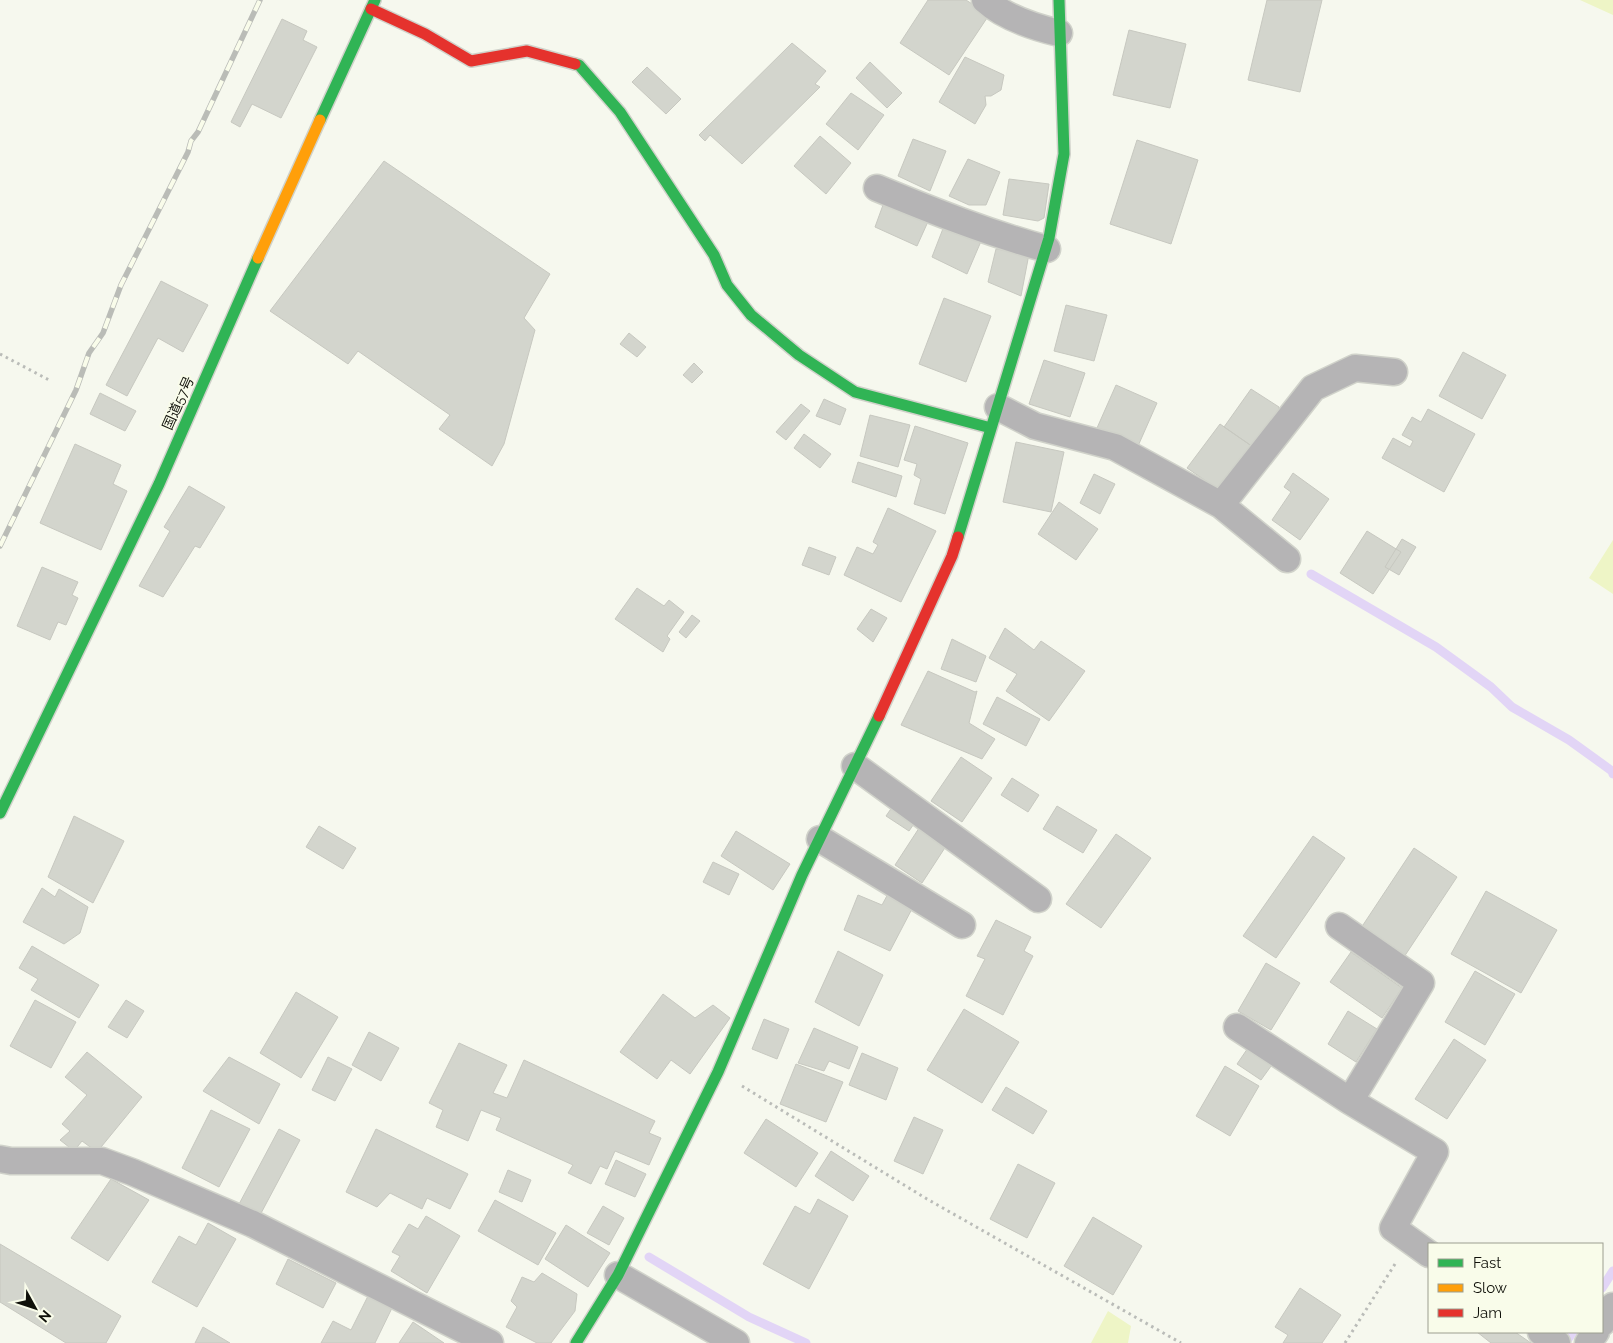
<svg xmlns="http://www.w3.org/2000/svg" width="1613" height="1343" font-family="Raleway,'Noto Sans JP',sans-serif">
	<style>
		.green { fill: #eef5c6 }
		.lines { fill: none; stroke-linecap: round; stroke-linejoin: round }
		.stream { stroke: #e2d5f6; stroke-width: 9 }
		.building { fill: #d3d5cd; stroke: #c7c8c0 }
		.street-casing { stroke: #d0d2ca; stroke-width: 29 }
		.fast-casing { stroke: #d0d2ca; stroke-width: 14 }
		.slow-casing { stroke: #d0d2ca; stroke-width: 14 }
		.jam-casing { stroke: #d0d2ca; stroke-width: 14 }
		.path { stroke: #babcb8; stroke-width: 3; stroke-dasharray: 2.5 4; stroke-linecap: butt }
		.street { stroke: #b5b4b5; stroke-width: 26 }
		.fast { stroke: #30b455; stroke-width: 11 }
		.slow { stroke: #ff9f0a; stroke-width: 11 }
		.jam { stroke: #e5322d; stroke-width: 11 }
		.rail-casing { stroke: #babcb7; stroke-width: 5.5 }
		.rail { stroke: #f9fcea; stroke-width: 4; stroke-dasharray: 11; stroke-linecap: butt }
		.labels { text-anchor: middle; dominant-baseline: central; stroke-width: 4; stroke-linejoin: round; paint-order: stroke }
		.street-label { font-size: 14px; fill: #10110a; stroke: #f9fcea }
	</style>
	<rect width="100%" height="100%" fill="#f6f8ee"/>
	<path class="green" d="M1580,0h33v16v-1z
		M1613,540v54l-24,-16z
		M1108,1311l23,15 -3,17h-37z"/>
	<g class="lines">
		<path class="stream" d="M1311,574l125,73 55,40 21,20 57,33 43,31 1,3
			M649,1257l100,60 57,26
			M1602,1288l11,-17
			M1565,1343l8,-11"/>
	</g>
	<path class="building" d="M928,0h38l23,15 -40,60 -49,-32z
		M1267,0h55l-22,92 -52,-12z
		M282,19l25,12 -4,9 14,7 -36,71 -29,-14 -12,23 -9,-5z
		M1129,30l57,14 -16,64 -57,-13z
		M792,43l34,28 -11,13 5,3 -78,77 -32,-29 -5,6 -6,-6z
		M965,57l39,18 -3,15 -10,6h-6l1,9 -11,19 -36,-22z
		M870,62l32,31 -15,15 -31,-30z
		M647,67l34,32 -15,15 -34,-32z
		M851,93l33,22 -26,35 -32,-26z
		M820,136l31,27 -25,31 -32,-28z
		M913,139l33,12 -16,40 -32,-15z
		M1137,140l61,20 -27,84 -61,-20z
		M968,159l32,13 -14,33h-17l-20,-9z
		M384,161l166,113 -26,44 11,12 -31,114 -12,22 -53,-37 11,-14 -92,-64 -10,13 -78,-53z
		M1009,179l40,5 -5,34 -6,3 -35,-6z
		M887,194l44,21 -14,31 -42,-19z
		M944,226l38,13 -15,35 -35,-17z
		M996,249l33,5 -8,42 -33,-14z
		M161,281l47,24 -25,47 -25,-14 -31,58 -21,-11z
		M944,298l47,18 -25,66 -47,-18z
		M1066,305l41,10 -13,46 -40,-10z
		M629,333l17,14 -9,10 -17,-13z
		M1463,352l43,23 -24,44 -43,-23z
		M1044,360l41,13 -15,44 -41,-13z
		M694,363l9,9 -11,11 -9,-8z
		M1116,385l41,18 -19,43 -41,-18z
		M1251,389l28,18 -1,9 -22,33 -32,-22z
		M100,393l36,18 -11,20 -35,-17z
		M824,399l22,10 -6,16 -24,-9z
		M801,404l9,7 -24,29 -10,-8z
		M1428,409l47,25 -31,58 -62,-34 11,-20 17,9 3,-6 -11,-6 10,-18 9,5z
		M870,415l40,10 -12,42 -38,-11z
		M1220,424l36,25 -34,43 -35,-24z
		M915,426l53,17 -23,71 -31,-10 7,-25 -7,-4 3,-11 -13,-4z
		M804,434l27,20 -11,14 -26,-20z
		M1016,442l48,10 -13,60 -48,-10z
		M75,444l46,21 -8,19 14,7 -26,59 -61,-27z
		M858,462l44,14 -6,21 -44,-15z
		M1293,473l36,26 -29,41 -28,-20 19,-28 -7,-5z
		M1094,474l21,10 -15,30 -20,-11z
		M189,486l36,21 -25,41 -5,-2 -32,51 -24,-11 31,-55 -6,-4z
		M1059,502l39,27 -22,31 -38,-26z
		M888,508l48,23 -35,71 -57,-27 13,-28 16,7 5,-9 -5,-3z
		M1367,531l34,21 -28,42 -33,-21z
		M1402,539l14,8 -17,28 -14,-8z
		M809,547l27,10 -7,18 -27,-10z
		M42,567l36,15 -6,13 6,3 -12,27 -8,-3 -8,18 -33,-14z
		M637,588l27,18 5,-6 15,12 -17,24 3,3 -7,13 -48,-33z
		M871,609l16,9 -14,24 -16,-13z
		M692,615l8,6 -14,17 -7,-6z
		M1005,628l29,22 7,-9 44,30 -36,50 -43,-30 11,-17 -28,-16z
		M952,639l34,17 -10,26 -35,-13z
		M928,671l47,21 2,-1 -8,32 26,16 -13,20 -81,-34z
		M997,697l43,22 -14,27 -43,-22z
		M961,757l31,21 -30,44 -31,-21z
		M1012,778l27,17 -11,17 -27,-17z
		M897,800l23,15 -11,16 -23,-15z
		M1057,806l40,24 -14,23 -40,-24z
		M74,816l50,25 -31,62 -45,-26z
		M923,822l27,18 -28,43 -27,-18z
		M319,826l37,22 -13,21 -37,-22z
		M736,831l54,33 -17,26 -52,-34z
		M1116,834l35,24 -50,70 -35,-24z
		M1313,836l32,22 -69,100 -33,-22z
		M1414,848l43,29 -55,83 -43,-29z
		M713,862l26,12 -10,21 -26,-13z
		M42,888l13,9 4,-8 29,18 -8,26 -16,11 -41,-22z
		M1486,891l71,39 -36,63 -70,-39z
		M889,892l25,13 -24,46 -46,-21 14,-35 24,10z
		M996,920l35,17 -7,14 9,5 -30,59 -37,-19 19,-37 -8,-3z
		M32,946l67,39 -20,33 -48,-28 7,-11 -19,-11z
		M838,951l45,24 -24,51 -44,-24z
		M1351,952l51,36 -20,30 -52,-36z
		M1266,963l34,20 -29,47 -33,-19z
		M1475,971l40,23 -30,51 -40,-23z
		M296,992l42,25 -37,61 -41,-25z
		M663,994l32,24 18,-13 17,13 -40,56 -19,-14 -14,19 -37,-27z
		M35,1000l41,22 -25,46 -41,-22z
		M126,1000l18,11 -17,27 -19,-11z
		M964,1009l55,33 -37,61 -55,-33z
		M1348,1011l29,18 -21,33 -28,-18z
		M764,1019l25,10 -12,30 -25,-10z
		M814,1028l44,19 -9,22 -20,-8 -5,10 -26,-8z
		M369,1032l30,16 -18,33 -29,-16z
		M1454,1039l32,21 -39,59 -32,-20z
		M459,1043l48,22 -14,28 14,5 17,-38 131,61 -6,12 12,5 -12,27 -34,-14 -8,18 -7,-3 -9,18 -23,-11 5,-8 -77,-35 5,-12 -20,-8 -13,31 -32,-14 7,-17 -14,-7z
		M1250,1045l24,17 -13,18 -24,-16z
		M87,1052l55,45 -45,55 -15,-11 -8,10 -14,-11 10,-9 -8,-7 25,-29 -22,-18z
		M862,1053l36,15 -12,32 -37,-15z
		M229,1057l51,27 -21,40 -56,-33z
		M328,1057l24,12 -17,32 -23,-11z
		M796,1064l47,18 -17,40 -46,-18z
		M1225,1066l34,20 -29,50 -34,-20z
		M1006,1087l41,24 -14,23 -41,-24z
		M211,1110l39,19 -31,58 -37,-19z
		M914,1117l29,13 -20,44 -29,-13z
		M766,1119l52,34 -22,34 -52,-34z
		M279,1129l21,11 -41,77 -21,-11z
		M376,1129l92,45 -18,35 -23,-11 -5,11 -32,-16 -13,14 -31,-15z
		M831,1151l38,25 -16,25 -38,-25z
		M616,1160l30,14 -11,23 -30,-13z
		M1018,1164l37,19 -28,55 -37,-19z
		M508,1170l23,10 -9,22 -23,-10z
		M111,1179l38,21 -41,61 -37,-23z
		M818,1199l30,17 -39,73 -46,-25 32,-58 15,8z
		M495,1200l61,33 -18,32 -60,-34z
		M603,1206l21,12 -15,27 -22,-12z
		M426,1216l34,20 -33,57 -36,-22 9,-15 -8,-4 17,-28 9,5z
		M1093,1217l49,29 -29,49 -49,-29z
		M208,1223l28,16 -39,68 -45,-25 27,-46 17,9z
		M566,1225l44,28 -22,34 -43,-28z
		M0,1244l121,72 -15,27h-40l-66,-41z
		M288,1259l48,24 -13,25 -47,-24z
		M542,1273l35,21 -2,17 -24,32h-14l-31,-16 11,-20 -6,-6 11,-24 12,5z
		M1300,1288l41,27 -19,28h-39l5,-8 -13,-8z
		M368,1296l24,12 -17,35h-54l12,-22 18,9z
		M413,1322l31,21h-45z
		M203,1327l27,16h-35z
		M1477,1332h38l16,11h-40z"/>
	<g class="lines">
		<g class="street-casing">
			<path id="street" d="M985,0c19,17 49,27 74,33
				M877,188c56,23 111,45 170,61
				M998,407l37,19 80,21 106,58 66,54
				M1221,505l92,-117 42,-20 39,4
				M855,766l183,133
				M820,839l142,86
				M1339,926l82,57 -71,118 85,51 -42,76 36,26
				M1237,1027l113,74
				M0,1159l11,2h91l30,11 121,52 237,119
				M618,1275l118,68
				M1602,1323l11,-17
				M1541,1332l16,11
				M1588,1343l8,-11"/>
		</g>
		<g class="fast-casing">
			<path id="fast" d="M575,64l4,1 41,47 94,143 13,30 24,30 48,40 56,37 136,36
				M320,120l55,-120
				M958,537l91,-299 15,-84 -5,-154
				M0,813l159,-329 99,-226
				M576,1343l42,-68 100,-203 84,-197 77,-159"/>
		</g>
		<g class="slow-casing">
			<path id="slow" d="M258,258l62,-138"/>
		</g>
		<g class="jam-casing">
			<path id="jam" d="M371,9l54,25 46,27 56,-10 48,13
				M879,716l73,-160 6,-19"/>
		</g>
		<path class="path" d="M0,354l51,27
			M742,1086l185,113 254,144
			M1345,1343l50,-79"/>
		<use href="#street" class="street"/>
		<use href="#fast" class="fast"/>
		<use href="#slow" class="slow"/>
		<use href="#jam" class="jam"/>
		<g class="rail-casing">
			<path id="rail" d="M0,546l76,-156 13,-37 14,-20 18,-48 67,-133 3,-11 7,-9 62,-132"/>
		</g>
		<use href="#rail" class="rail"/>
	</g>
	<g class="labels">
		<g class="street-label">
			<text transform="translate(178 403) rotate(-66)">国道57号</text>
		</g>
	</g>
	<rect x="1428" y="1243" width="175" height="90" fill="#f9fcea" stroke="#9c9e90"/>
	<rect x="1438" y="1259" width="25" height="8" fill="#30b455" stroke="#9c9e90"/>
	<text x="1473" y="1268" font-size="15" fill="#10110a">Fast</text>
	<rect x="1438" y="1284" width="25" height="8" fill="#ff9f0a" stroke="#9c9e90"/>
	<text x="1473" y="1293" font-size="15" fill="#10110a">Slow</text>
	<rect x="1438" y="1309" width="25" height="8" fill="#e5322d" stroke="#9c9e90"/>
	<text x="1473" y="1318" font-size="15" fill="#10110a">Jam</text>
	<g transform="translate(35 1308) rotate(130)" stroke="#f9fcea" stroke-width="4" paint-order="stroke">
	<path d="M0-4L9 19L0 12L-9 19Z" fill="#10110a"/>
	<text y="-8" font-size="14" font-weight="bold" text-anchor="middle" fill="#10110a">N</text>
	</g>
</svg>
